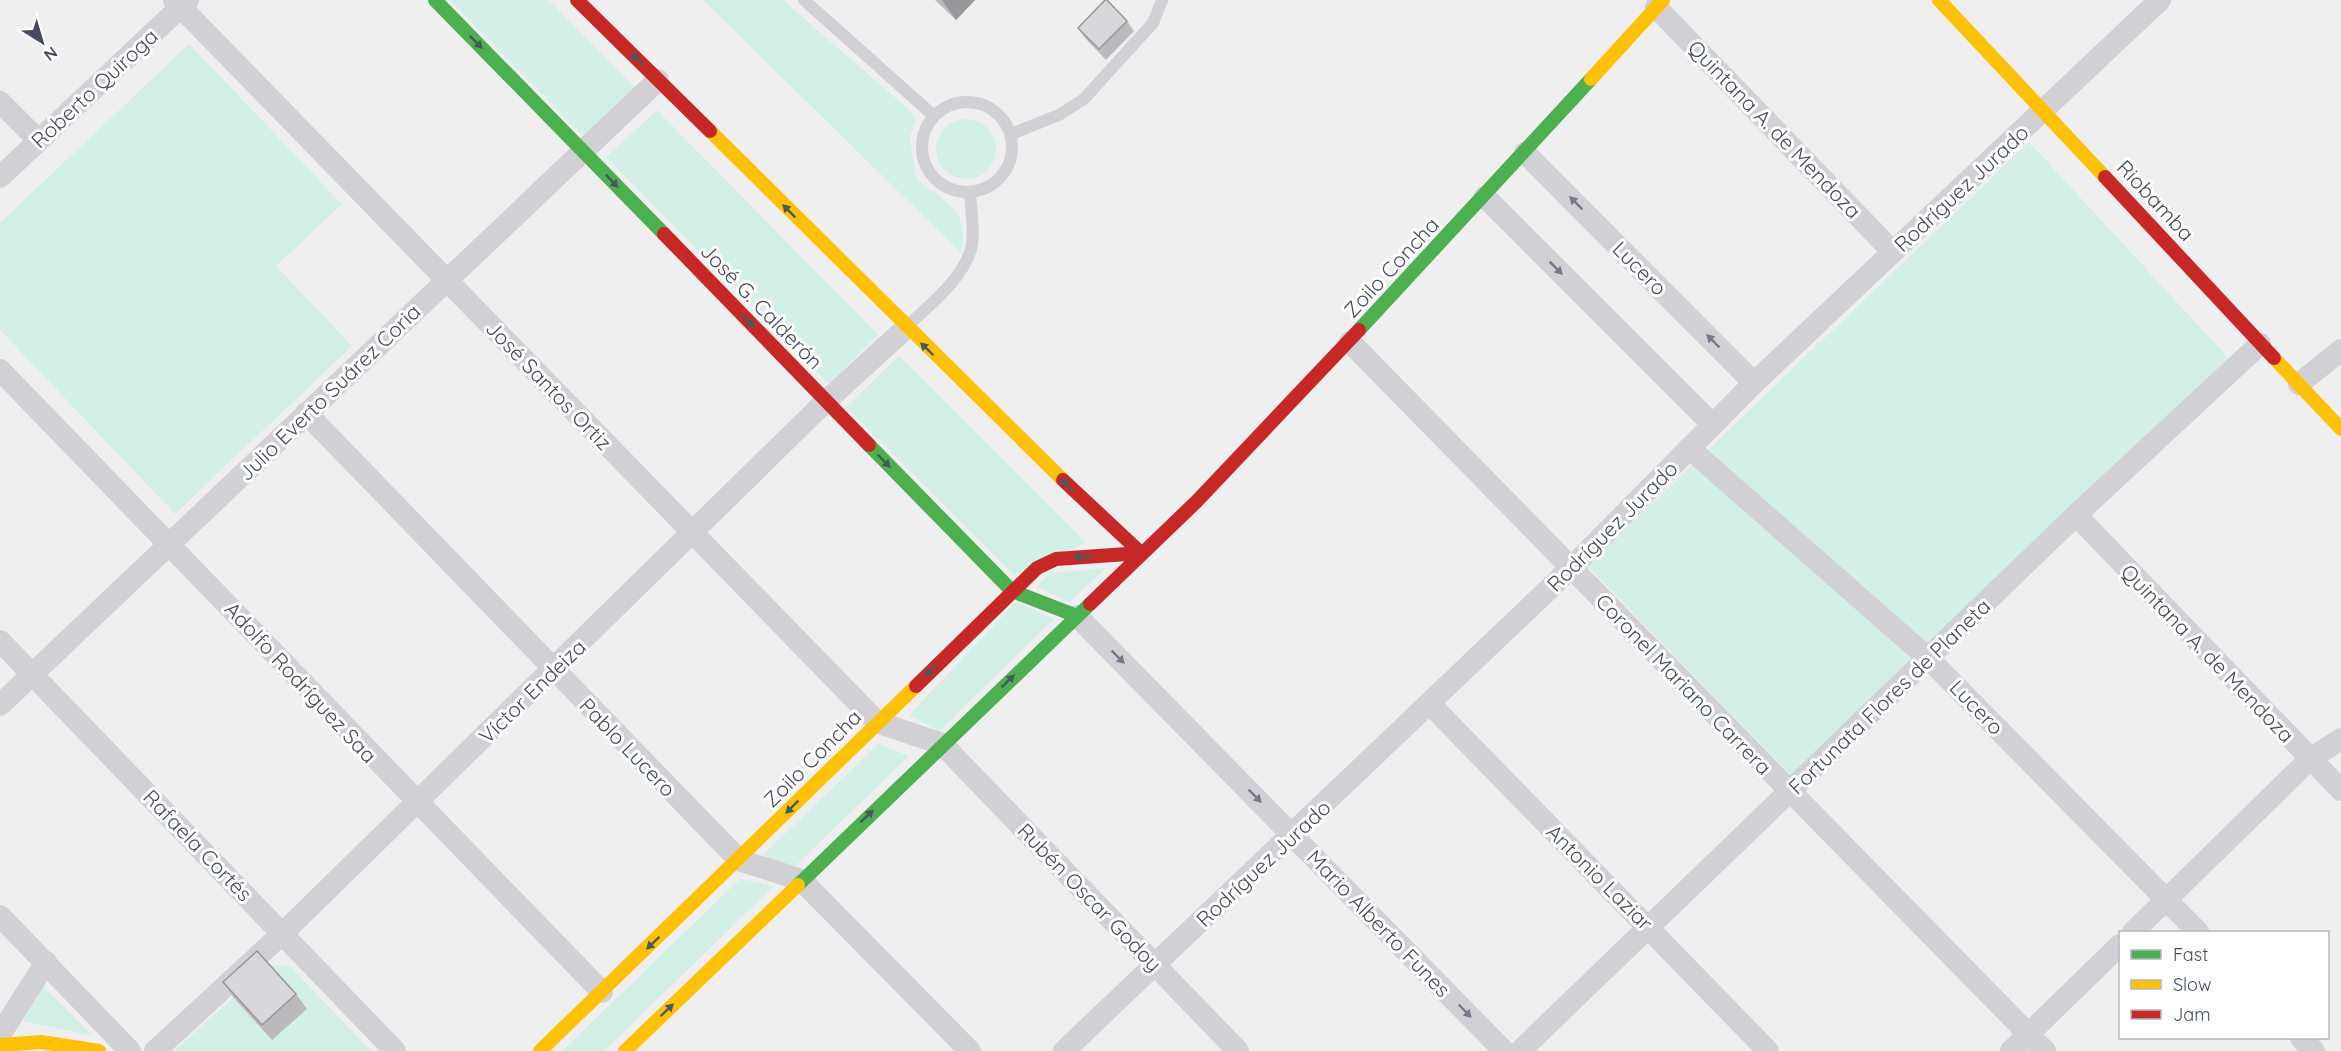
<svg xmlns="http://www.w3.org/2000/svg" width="2341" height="1051" font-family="Quicksand,sans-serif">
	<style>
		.green { fill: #d3f0e6 }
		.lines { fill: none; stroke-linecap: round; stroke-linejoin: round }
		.lane { stroke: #d0d0d5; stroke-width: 12 }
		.street { stroke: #d0d0d5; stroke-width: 22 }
		.fast { stroke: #4caf50; stroke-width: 14 }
		.slow { stroke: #ffc107; stroke-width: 14 }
		.jam { stroke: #c62828; stroke-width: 14 }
		.wall { fill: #bababc }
		.shaded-wall { fill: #979799 }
		.building { fill: #d8d8db; stroke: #979799; stroke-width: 1.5 }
		.oneway { fill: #47595a }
		.oneway2 { fill: #767986 }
		.labels { text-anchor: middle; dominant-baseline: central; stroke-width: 6; stroke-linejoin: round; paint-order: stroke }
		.street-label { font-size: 21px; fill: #464a5c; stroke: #fff }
	</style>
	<rect width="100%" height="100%" fill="#f0efef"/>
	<path class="green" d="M450,0h99l88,89 -52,49z
		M703,0h80l125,109 8,11 -6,17 6,40c27,27 55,30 45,76z
		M189,44l153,160 -66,62 76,80 -177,168 -175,-184v-107z
		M657,110l221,225 -49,49 -223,-227z
		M936 149a30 30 0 1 1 60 0a30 30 0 1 1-60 0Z
		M2029,142l204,221 -441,413 -205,-210z
		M899,356l187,187 -72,32 -168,-168z
		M1106,568l-37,34 -33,-15 14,-14z
		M1016,602l38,17 -115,112 -30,-16z
		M878,744l31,12 -116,112 -30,-13z
		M740,879l34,7 -170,165h-42z
		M289,965l82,86h-197l94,-85z
		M43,986l50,50 -70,-15z"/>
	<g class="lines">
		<path class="lane" d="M804,0l130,116
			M922 147a45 45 0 1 1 90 0a45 45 0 1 1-90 0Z
			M1011,134l48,-19 25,-16 69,-76 9,-23
			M909,325c22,-22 53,-45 62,-76 4,-16 0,-39 -1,-56"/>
		<path class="street" d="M174,0l703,722 65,22 296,307
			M1656,7l237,245
			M0,102l38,38
			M1525,153l229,230
			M0,177l188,-177
			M1485,197l227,227
			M1350,342l695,709
			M0,370c202,206 400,416 602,622
			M2299,384l42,-34
			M306,413l433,447 62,20 169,171
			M1689,448l240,211 269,273
			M2076,515l265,275
			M1077,616l427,435
			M0,641l395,410
			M1430,704l338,347
			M0,705l658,-625
			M0,916l130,135
			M2133,932l177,-173 31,-20
			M0,1035l46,-73
			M2301,1038l13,13
			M155,1051l128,-118 542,-531 81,-74
			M1064,1051l507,-483 183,-185 406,-383
			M1520,1051l556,-536 184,-171
			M2011,1051l109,-106"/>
		<path class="fast" d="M435,0l229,234
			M1359,330l232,-251
			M869,445l143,146 65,25
			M798,885l292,-281"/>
		<path class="slow" d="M1939,0l166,177
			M1591,79l72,-79
			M710,131l353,349
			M2274,358l67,71
			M0,1045l41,-3 58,9
			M540,1051l376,-365
			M625,1051l173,-166"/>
		<path class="jam" d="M577,0l133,131
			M2105,177l169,181
			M664,234l205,211
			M1063,480l78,73
			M1090,604l107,-103 162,-171
			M916,686l121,-118 19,-9 85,-6"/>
	</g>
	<path class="wall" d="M935,0h40l-19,20z
		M1127,21l7,10 -28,29 -21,-22 -7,-10z
		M223,982l73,12 11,15 -35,31 -39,-43z"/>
	<path class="shaded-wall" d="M942,0h33l-19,20z"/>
	<path class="building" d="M1105,0h2l20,21 -28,28 -21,-21z
		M257,951l39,43 -34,31 -39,-43z"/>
	<defs><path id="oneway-solid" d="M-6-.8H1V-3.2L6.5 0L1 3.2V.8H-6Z" transform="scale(1.5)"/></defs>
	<g class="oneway">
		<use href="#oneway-solid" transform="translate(476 42) rotate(45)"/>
		<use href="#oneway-solid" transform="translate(637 59) rotate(-136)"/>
		<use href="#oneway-solid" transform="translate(612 181) rotate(46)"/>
		<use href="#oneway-solid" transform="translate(789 211) rotate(-135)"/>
		<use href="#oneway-solid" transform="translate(748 321) rotate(46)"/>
		<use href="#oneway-solid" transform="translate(927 349) rotate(-136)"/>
		<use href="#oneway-solid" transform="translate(884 461) rotate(45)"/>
		<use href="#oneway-solid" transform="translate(1067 485) rotate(-136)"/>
		<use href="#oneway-solid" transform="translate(1083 557) rotate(175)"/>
		<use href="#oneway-solid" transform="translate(931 670) rotate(136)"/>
		<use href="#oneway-solid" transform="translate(1008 681) rotate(-44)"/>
		<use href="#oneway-solid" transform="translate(792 807) rotate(135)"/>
		<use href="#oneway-solid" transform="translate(867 816) rotate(-44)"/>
		<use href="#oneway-solid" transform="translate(653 943) rotate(136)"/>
		<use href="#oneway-solid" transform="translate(667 1010) rotate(-44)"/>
	</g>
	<g class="oneway2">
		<use href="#oneway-solid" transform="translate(1576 203) rotate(-135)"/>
		<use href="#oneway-solid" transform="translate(1556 268) rotate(45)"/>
		<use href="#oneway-solid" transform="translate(1713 341) rotate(-135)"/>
		<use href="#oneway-solid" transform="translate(1118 657) rotate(45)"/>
		<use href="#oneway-solid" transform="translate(1255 796) rotate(45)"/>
		<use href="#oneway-solid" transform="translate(1465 1011) rotate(46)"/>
	</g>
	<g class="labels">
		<g class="street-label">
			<text transform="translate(94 88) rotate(-43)">Roberto Quiroga</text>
			<text transform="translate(1775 129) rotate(46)">Quintana A. de Mendoza</text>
			<text transform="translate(1961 188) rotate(-43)">Rodríguez Jurado</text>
			<text transform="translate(2156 200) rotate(47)">Riobamba</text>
			<text transform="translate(1391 267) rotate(-47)">Zoilo Concha</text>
			<text transform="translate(1640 268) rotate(45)">Lucero</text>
			<text transform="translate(762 306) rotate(46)">José G. Calderón</text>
			<text transform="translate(549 385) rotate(46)">José Santos Ortiz</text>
			<text transform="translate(329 392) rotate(-44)">Julio Everto Suárez Coria</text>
			<text transform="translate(1612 526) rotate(-45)">Rodríguez Jurado</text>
			<text transform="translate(2208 653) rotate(46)">Quintana A. de Mendoza</text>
			<text transform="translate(301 682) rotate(47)">Adolfo Rodríguez Saa</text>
			<text transform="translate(1684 684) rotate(46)">Coronel Mariano Carrera</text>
			<text transform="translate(532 691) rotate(-44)">Víctor Endeiza</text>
			<text transform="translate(1889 696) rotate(-44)">Fortunata Flores de Planeta</text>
			<text transform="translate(1977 707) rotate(46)">Lucero</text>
			<text transform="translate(628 747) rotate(46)">Pablo Lucero</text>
			<text transform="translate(812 758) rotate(-45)">Zoilo Concha</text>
			<text transform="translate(198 845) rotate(46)">Rafaela Cortés</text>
			<text transform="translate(1263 863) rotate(-43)">Rodríguez Jurado</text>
			<text transform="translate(1600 877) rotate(45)">Antonio Laziar</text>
			<text transform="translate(1090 897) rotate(46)">Rubén Oscar Godoy</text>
			<text transform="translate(1379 923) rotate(46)">Mario Alberto Funes</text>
		</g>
	</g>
	<rect x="2119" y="931" width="210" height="108" fill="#ffffff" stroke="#b5b7be" stroke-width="1.5"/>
	<rect x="2131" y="950" width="30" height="9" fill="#4caf50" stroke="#b5b7be" stroke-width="1.5"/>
	<text x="2173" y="961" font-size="18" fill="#464a5c">Fast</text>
	<rect x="2131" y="980" width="30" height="9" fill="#ffc107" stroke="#b5b7be" stroke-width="1.5"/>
	<text x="2173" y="991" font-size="18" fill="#464a5c">Slow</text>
	<rect x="2131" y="1010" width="30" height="9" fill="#c62828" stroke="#b5b7be" stroke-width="1.5"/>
	<text x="2173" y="1021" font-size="18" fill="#464a5c">Jam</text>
	<g transform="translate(42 42) rotate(143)" stroke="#ffffff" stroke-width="4.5" paint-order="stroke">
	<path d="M0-4.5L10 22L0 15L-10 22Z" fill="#464a5c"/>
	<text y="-9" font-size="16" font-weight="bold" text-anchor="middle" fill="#464a5c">N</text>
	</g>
</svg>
